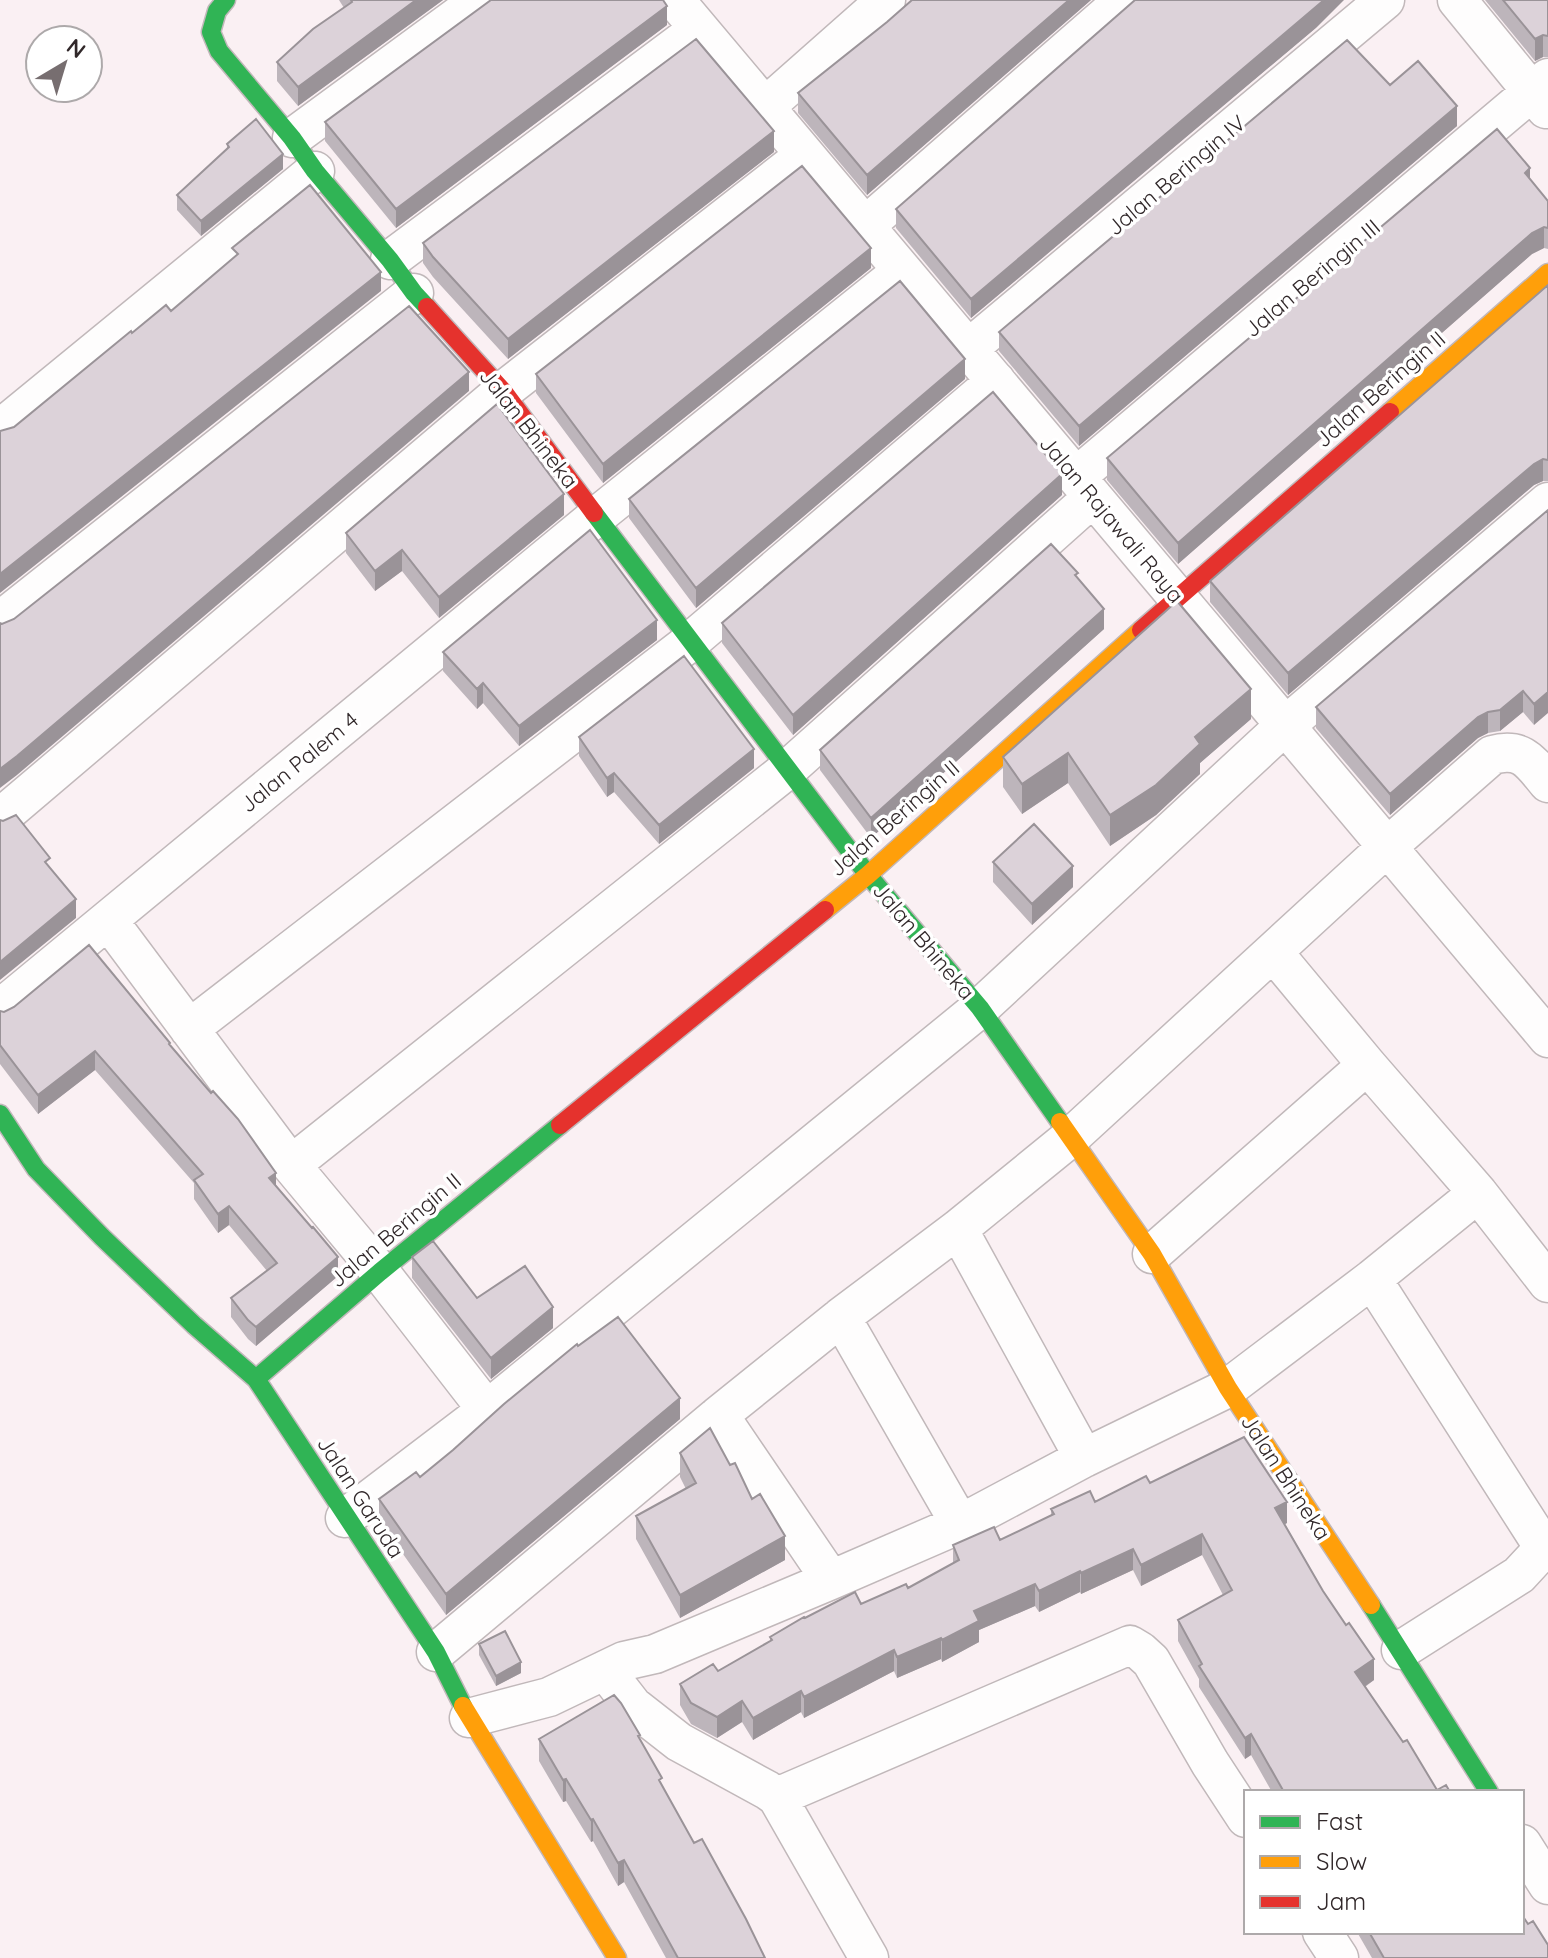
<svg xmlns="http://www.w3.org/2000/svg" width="1548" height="1958" font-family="Quicksand,sans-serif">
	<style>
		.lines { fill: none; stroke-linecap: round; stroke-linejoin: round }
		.street-casing { stroke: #c1b8ba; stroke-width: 41 }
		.fast-casing { stroke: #c1b8ba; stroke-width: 21 }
		.slow-casing { stroke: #c1b8ba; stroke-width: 21 }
		.jam-casing { stroke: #c1b8ba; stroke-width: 21 }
		.street { stroke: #fefdfd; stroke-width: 38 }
		.fast { stroke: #30b455; stroke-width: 18 }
		.slow { stroke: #ff9f0a; stroke-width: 18 }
		.jam { stroke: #e5322d; stroke-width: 18 }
		.wall { fill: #bdb5bb }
		.shaded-wall { fill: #9a9398 }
		.building { fill: #dcd2d9; stroke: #9a9398; stroke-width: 2 }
		.labels { text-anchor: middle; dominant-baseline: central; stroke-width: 7; stroke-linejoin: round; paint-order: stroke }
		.street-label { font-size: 22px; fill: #31282a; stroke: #fff }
	</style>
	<rect width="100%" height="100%" fill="#faf0f3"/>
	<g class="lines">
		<g class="street-casing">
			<path id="street" d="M675,0l873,1038
				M1457,0l89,109
				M765,107l121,-107
				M292,138l188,-138
				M865,226l259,-226
				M390,260l309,-231
				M968,349l417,-349
				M0,429l315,-258
				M1076,477l472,-399
				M0,621l414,-328
				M0,818l503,-427 302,-236
				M108,920l183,245 89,107 107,138
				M1273,952l94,113 111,128 70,90
				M0,1009l597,-493 305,-245
				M189,1029l501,-387 306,-261
				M291,1165l497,-396 305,-272
				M958,1229l126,229
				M1152,1254l215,-189
				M1372,1279l172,269
				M841,1317l119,207
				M719,1415l112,165
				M345,1518l142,-108 493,-402 299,-277 269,-229
				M1401,1650l118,-75 25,-27 4,-7
				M436,1652l283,-237 122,-98 117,-88 113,-92 316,-290 105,-92c30,-8 38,6 56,28
				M605,1670l28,36 46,36 88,48 10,7 92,161
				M469,1718l80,-21 75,-36 31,-7 176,-74 129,-56 124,-66 144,-70 144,-109 106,-86
				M777,1797l353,-152 10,6 11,10 59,102 36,55
				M1522,1844l26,41
				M1322,1932l17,26"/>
		</g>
		<g class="fast-casing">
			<path id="fast" d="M226,0l-9,11 -6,21 8,19 73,87 23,33 75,89 24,33 13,14
				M594,513l274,362 112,133 80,114
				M0,1114l36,55 66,68 92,88 62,54 180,273 27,54
				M256,1379l124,-107 180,-147
				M1371,1605l118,187"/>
		</g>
		<g class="slow-casing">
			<path id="slow" d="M1390,412l158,-139
				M825,910l43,-35 273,-245
				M1060,1122l92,132 76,134 143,217
				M463,1706l154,252"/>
		</g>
		<g class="jam-casing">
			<path id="jam" d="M427,307l76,84 91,122
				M1141,630l249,-218
				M560,1125l265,-215"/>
		</g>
		<use href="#street" class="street"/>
		<use href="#fast" class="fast"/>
		<use href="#slow" class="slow"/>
		<use href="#jam" class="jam"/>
	</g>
	<path class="wall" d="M339,0h104l-145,106 -21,-25v-19l67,-54z
		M912,0h179l-224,195 -69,-82v-20l89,-71z
		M1485,0h63v57h-5l-8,4z
		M667,25l-271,203 -71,-87v-19z
		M1317,27l-346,291 -75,-90v-19z
		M1390,85l67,41 -378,320 -80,-95v-19z
		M227,144l56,25 -82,67 -24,-26v-15l50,-46z
		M774,152l-266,207 -75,-82 -10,-14v-20z
		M1530,179l18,22v48l-4,-1 -12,6 -354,310 -71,-84v-22z
		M871,268l-268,215 -67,-90v-19z
		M1548,285v196h-5l-9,4 -246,210 -78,-93v-21z
		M965,379l-269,229 -67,-90v-19z
		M1062,495l-269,240 -71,-92v-20z
		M1548,510l-14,215 -11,-13 -23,19 -12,2 -10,5 -88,77 -74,-87v-21z
		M564,515l-125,103 -37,-47 -27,20 -29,-38v-20z
		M1078,578l26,51 -233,209 -51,-68v-20z
		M657,640l-138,106 -36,-43 -6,6 -34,-38v-19z
		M1251,719l-51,44v11l-44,41 -46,31 -42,-63 -46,31 -19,-27v-30z
		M579,737l175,31 -95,76 -45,-52 -7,5 -28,-41z
		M993,862l80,25 -41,38 -39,-43z
		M0,1011l170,35 106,139 62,91 -82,70 -8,-7 -17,-22v-19l36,-27 -38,-46 -11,8 -24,-34v-16l-99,-113 -57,44 -38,-50z
		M412,1257l65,41 76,30 -62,51 -79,-101z
		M578,1346l102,73 -234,196 -67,-95v-21l41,-22z
		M680,1453l50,12 22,34 33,61 -105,58 -44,-79v-23l50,-27 -6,-12z
		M1150,1483l137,40 -2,1 89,156 -9,7 72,103 13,2h-178l-21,-37 -6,4 -46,-72v-8l-21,-38v-21l45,-25 -21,-40 -61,31 -8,-16 -52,24 -1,-2 -41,20 -4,-6 -56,24v12l-37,20 -1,-3 -44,19 -3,-7 -90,47 -3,-6 -48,28 -11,-18 -25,16 -26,-14 -11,-19v-21l38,-13 52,-30v-4l35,-19 56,-14 47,-16 45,-24v-19l47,-5 51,-25v-6l44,-7z
		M479,1644l42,29 -25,13 -17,-31z
		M539,1739l101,1 22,46 32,57 71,115h-99l-42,-76 -6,4 -25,-45 -2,1 -25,-41 -3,1 -24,-41z
		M1357,1932h165l26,26h-176z"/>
	<path class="shaded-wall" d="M416,0h27l-145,106v-19z
		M1069,0h22l-224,195v-20z
		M1324,0h20l-27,27 -346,291v-19z
		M667,6v19l-271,203v-19z
		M1543,35v22l-8,4v-22z
		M1457,106v20l-378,320v-20z
		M774,131v21l-266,207v-20z
		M283,154v15l-82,67v-15z
		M1530,168v22l-5,-17z
		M1544,227v21l-12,6 -354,310v-21l354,-310z
		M871,248v20l-268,215v-19z
		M381,272v19l-381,302v-19z
		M965,359v20l-269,229v-20z
		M469,372v19l-452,384 -17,13v-19z
		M1543,459v22l-9,4 -246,210v-22l246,-209z
		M1062,474v21l-269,240v-20z
		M564,494v21l-125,103v-21z
		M402,550v21l-27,20v-20z
		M1104,609v20l-233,209v-20z
		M657,620v20l-138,106v-20z
		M483,683v20l-6,6v-20z
		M1251,689v30l-51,44v11l-44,41 -46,31v-31l85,-78z
		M1523,691v21l-23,19v-21z
		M1548,692v21l-14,12v-21z
		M1488,712v21l-10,5 -88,77v-21l88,-77z
		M754,749v19l-95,76v-19z
		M1068,753v30l-46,31v-30z
		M614,773v19l-7,5v-19z
		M1073,866v21l-41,38v-21z
		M76,899v19l-76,62v-18z
		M95,1051v19l-57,44v-19z
		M276,1173v19l-7,-14z
		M229,1206v19l-11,8v-19z
		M338,1257v19l-82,70v-19z
		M553,1307v21l-62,51v-21z
		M680,1398v21l-234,196v-21z
		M1287,1502v21l-12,6v-21z
		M1202,1534v21l-61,31v-21z
		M785,1536v24l-105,58v-23z
		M1133,1549v21l-52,24v-21z
		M1080,1571v21l-41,20v-21z
		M1035,1584v22l-56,24v12l-37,20v-22l32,-29z
		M941,1638v21l-44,19v-21z
		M894,1650v21l-90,47v-21z
		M1374,1659v21l-19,13v-21z
		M521,1662v11l-25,13v-10z
		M801,1691v21l-48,28v-22z
		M742,1701v21l-25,16v-21z
		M1251,1734v21l-6,4v-21z
		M566,1779v22l-3,1v-22z
		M593,1819v22l-2,1v-22z
		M624,1860v22l-6,4v-23z"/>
	<path class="building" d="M351,0h65l-118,87 -21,-25 36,-33 39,-27z
		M491,0h172l4,6 -271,203 -71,-87z
		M912,0h157l-202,175 -69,-82 89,-71z
		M1135,0h189l-353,299 -75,-90z
		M1503,0h45v36l-5,-1 -8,4z
		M696,39l78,92 -266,208 -75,-82 -10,-14z
		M1347,40l43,45 28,-24 39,45 -378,320 -80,-94z
		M256,119l27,35 -82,67 -24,-26 52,-48 -2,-3z
		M1497,129l33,39 -5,5 23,28v27l-4,-1 -12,6 -354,310 -71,-85z
		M802,166l69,82 -268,216 -67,-90z
		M310,185l71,87 -381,302v-143l14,-4 117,-96 1,2 34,-28 5,6 67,-57 -6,-6z
		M900,281l65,78 -269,229 -67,-89z
		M1548,285v175l-5,-1 -9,5 -246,209 -78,-92z
		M409,306l60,66 -452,384 -17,13v-146l2,1 12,-5z
		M993,392l69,82 -269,241 -71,-92z
		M497,404l67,90 -125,103 -37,-47 -27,21 -29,-38z
		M1548,510v182l-14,12 -11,-13 -23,19 -12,2 -10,5 -88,77 -74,-87z
		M590,530l67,90 -138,106 -36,-43 -6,6 -34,-37z
		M1051,544l27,29 -3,2 29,34 -233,209 -51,-68z
		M1177,601l74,88 -56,48 5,7 -44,41 -46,30 -42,-62 -46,31 -19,-27z
		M684,656l70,93 -95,76 -45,-52 -7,5 -28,-41z
		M16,815l34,43 -5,4 31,37 -76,63v-142l3,1z
		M1034,824l39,42 -41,38 -39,-42z
		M89,945l81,98 -1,1 42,49 2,-2 25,28 38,54 -7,5 43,50 1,-1 25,30 -82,70 -8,-7 -17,-22 46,-35 -48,-57 -11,8 -24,-34 9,-6 -108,-123 -57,44 -38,-50v-34l4,1 10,-5z
		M433,1241l44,57 48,-32 28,41 -62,51 -79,-101z
		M618,1317l62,81 -234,196 -67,-95 37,-27 4,5 33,-27 51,-46 73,-60 1,2z
		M710,1428l20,37 5,-2 17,36 8,-5 25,42 -105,59 -44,-79 60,-33 -16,-30z
		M1244,1437l43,65 -12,6 48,83 23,34 3,-2 25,36 -19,13 48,70 4,-2 30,50 9,-5 4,7h-166l-33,-58 -6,4 -46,-72 3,-2 -24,-44 54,-30 -30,-56 -61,31 -8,-16 -52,24 -1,-2 -41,20 -4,-7 -61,27 5,10 -37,19 -1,-2 -44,19 -3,-7 -90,47 -3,-6 -48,27 -11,-17 -25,16 -26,-14 -11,-19 33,-20 5,7 54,-31 -2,-3 34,-20 1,1 50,-26 6,12 45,-20 2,4 51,-28 -6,-15 41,-18 6,13 54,-26 -3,-5 39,-18 5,11 51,-26 4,7z
		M505,1631l16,31 -25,14 -17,-32z
		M614,1695l7,8 19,32 -2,1 24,42 -3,2 35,63 8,-4 44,80 19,39h-87l-54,-98 -6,3 -25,-44 -2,1 -25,-41 -3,1 -24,-41z
		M1522,1915l6,9 5,-3 15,24v13h-164l-15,-26h153z"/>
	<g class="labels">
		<g class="street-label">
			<text transform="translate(1176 175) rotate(-40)">Jalan Beringin IV</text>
			<text transform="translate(1312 278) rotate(-40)">Jalan Beringin III</text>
			<text transform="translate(1380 389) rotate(-41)">Jalan Beringin II</text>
			<text transform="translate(529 428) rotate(52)">Jalan Bhineka</text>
			<text transform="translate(1112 519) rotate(50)">Jalan Rajawali Raya</text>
			<text transform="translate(299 762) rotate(-39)">Jalan Palem 4</text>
			<text transform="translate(894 818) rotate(-41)">Jalan Beringin II</text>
			<text transform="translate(924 941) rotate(50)">Jalan Bhineka</text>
			<text transform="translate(395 1230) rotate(-40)">Jalan Beringin II</text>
			<text transform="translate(1286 1477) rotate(57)">Jalan Bhineka</text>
			<text transform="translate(361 1497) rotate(57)">Jalan Garuda</text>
		</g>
	</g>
	<rect x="1244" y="1790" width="280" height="144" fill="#ffffff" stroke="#ada9aa" stroke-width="2"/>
	<rect x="1260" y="1816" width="40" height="12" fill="#30b455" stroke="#ada9aa" stroke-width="2"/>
	<text x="1316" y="1830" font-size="24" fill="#31282a">Fast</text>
	<rect x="1260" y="1856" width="40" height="12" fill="#ff9f0a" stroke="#ada9aa" stroke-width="2"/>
	<text x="1316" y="1870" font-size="24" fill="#31282a">Slow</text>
	<rect x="1260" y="1896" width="40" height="12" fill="#e5322d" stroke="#ada9aa" stroke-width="2"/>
	<text x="1316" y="1910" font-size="24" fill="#31282a">Jam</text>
	<g transform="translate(64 64) rotate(38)"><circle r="38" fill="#ffffff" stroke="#ada9aa" stroke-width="2"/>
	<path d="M0-6L14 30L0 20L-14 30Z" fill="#776e70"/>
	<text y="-12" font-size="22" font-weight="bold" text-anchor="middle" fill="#31282a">N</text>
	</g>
</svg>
